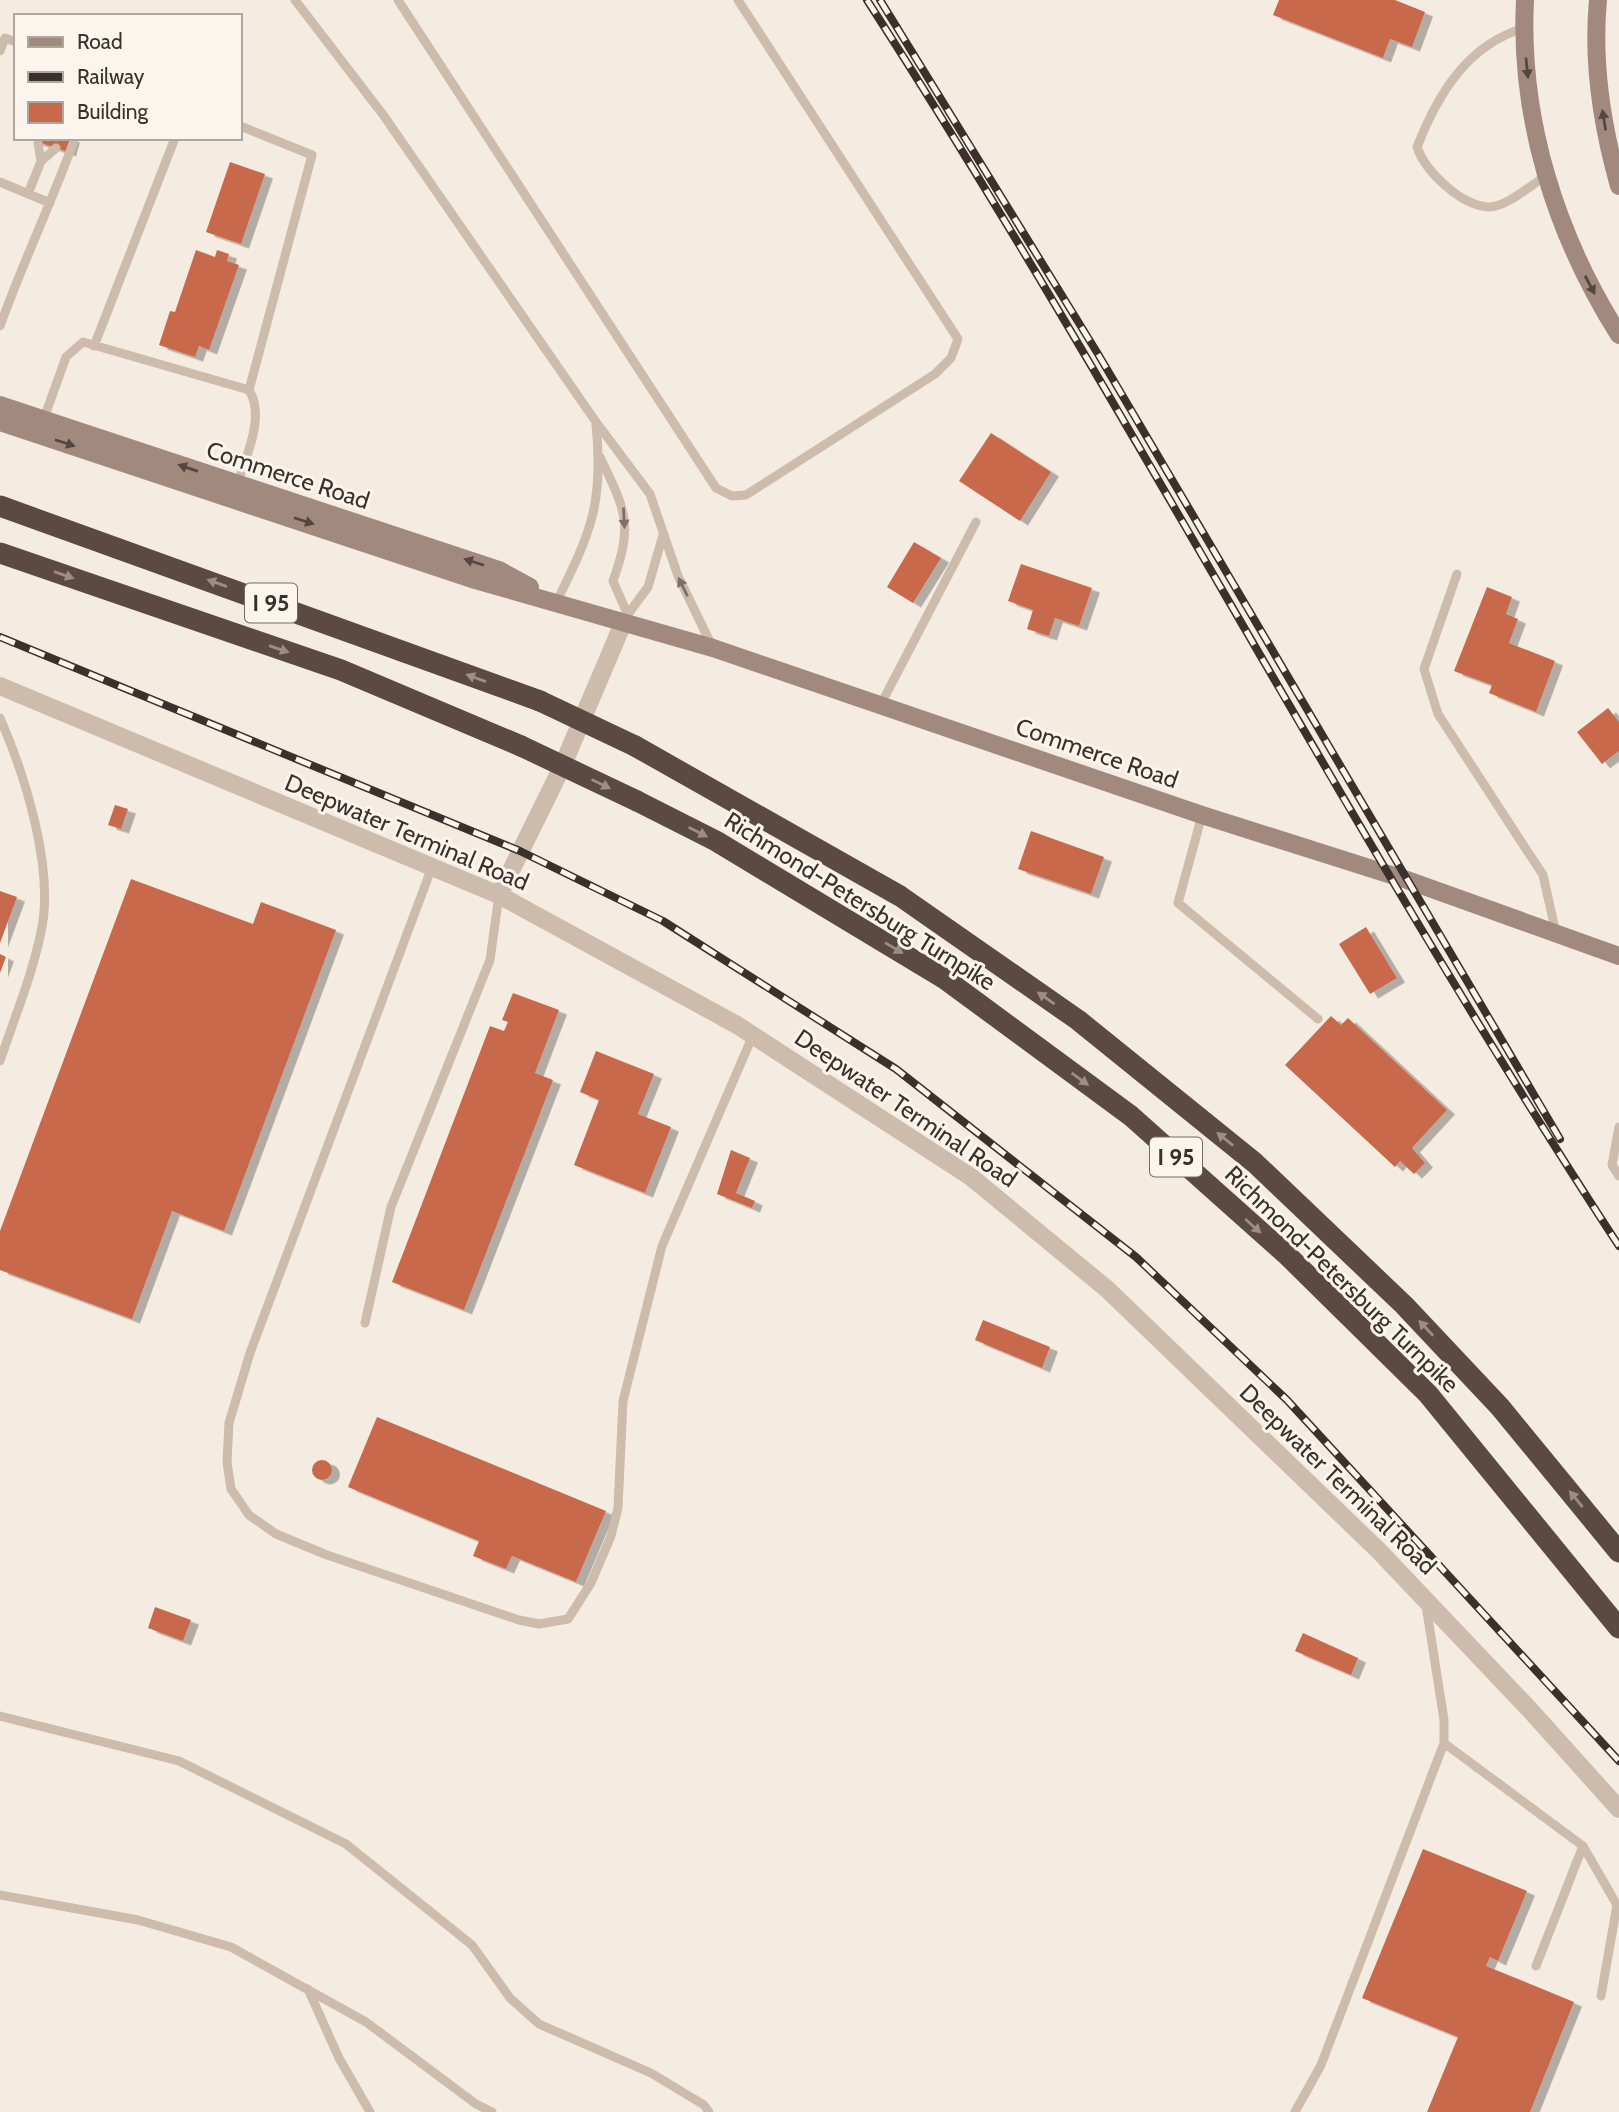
<svg xmlns="http://www.w3.org/2000/svg" width="1619" height="2112" font-family="Cabin,sans-serif">
	<style>
		.building { fill: #c8694b; filter: url(#shadow) }
		.lines { fill: none; stroke-linecap: round; stroke-linejoin: round }
		.lane { stroke: #cdbbac; stroke-width: 9 }
		.street { stroke: #cdbbac; stroke-width: 18 }
		.secondary { stroke: #a18a7d; stroke-width: 18 }
		.highway { stroke: #5c4a42; stroke-width: 21 }
		.rail-casing { stroke: #3b302b; stroke-width: 8 }
		.rail { stroke: #fbf5ee; stroke-width: 5; stroke-dasharray: 16; stroke-linecap: butt }
		.highway-bridge { stroke: #5c4a42; stroke-width: 21 }
		.oneway { fill: #544640 }
		.oneway2 { fill: #7d6f65 }
		.oneway3 { fill: #9c8e87 }
		.labels { text-anchor: middle; dominant-baseline: central; stroke-width: 6; stroke-linejoin: round; paint-order: stroke }
		.shield { fill: #fbf5ee; stroke: #756b66; stroke-width: 2 }
		.shield-label { font-size: 23px; font-weight: bold; fill: #3b302b }
		.street-label { font-size: 24px; fill: #3b302b; stroke: #fbf5ee }
	</style>
	<defs>
		<filter id="shadow"><feDropShadow dx="8" dy="4.5" stdDeviation="0" flood-color="#0004"/></filter>
	</defs>
	<rect width="100%" height="100%" fill="#f4ebe1"/>
	<path class="building" d="M1279,0h116l30,12 -13,35 -22,-8 -7,19 -110,-43z
		M26,138h46l-4,14z
		M230,162l35,12 -24,70 -35,-12z
		M196,250l19,7 2,-7 12,4 -2,7 12,4 -30,85 -10,-4 -4,11 -36,-12 11,-34 5,1z
		M991,433l60,39 -31,49 -61,-40z
		M914,542l27,16 -28,45 -26,-16z
		M1021,564l71,24 -13,38 -24,-8 -6,18 -22,-7 6,-19 -25,-9z
		M1487,587l25,10 -6,17 12,5 -9,24 46,18 -19,51 -47,-19 3,-8 -38,-14z
		M1608,708l11,14v29l-17,13 -25,-32z
		M115,805l13,4 -7,20 -13,-4z
		M1031,831l73,26 -13,37 -73,-25z
		M131,879l122,45 8,-22 75,28 -112,301 -52,-20 -40,108 -132,-49v-39z
		M0,891l17,6 -17,46z
		M1366,927l31,51 -27,16 -31,-50z
		M0,954l6,3 -6,16z
		M513,993l46,17 -24,63 18,7 -89,230 -72,-28 98,-256 14,5 4,-9 -6,-2z
		M1331,1016l10,9 7,-7 99,92 -35,38 13,15 -11,11 -14,-13 -5,6 -110,-102z
		M596,1051l58,23 -16,40 33,13 -26,66 -71,-28 25,-65 -19,-8z
		M731,1150l19,8 -14,35 19,8 -3,7 -35,-14z
		M983,1320l67,27 -8,21 -67,-28z
		M377,1417l229,94 -30,71 -64,-26 -6,13 -33,-13 6,-15 -131,-54z
		M312 1470a10 10 0 1 1 20 0a10 10 0 1 1-20 0Z
		M155,1607l36,13 -8,21 -35,-13z
		M1303,1633l55,25 -7,17 -56,-24z
		M1423,1849l104,42 -29,70 -8,-4 -4,9 88,36 -44,110h-103l31,-75 -96,-39z"/>
	<g class="lines">
		<path class="lane" d="M295,0l89,116 212,306 54,72 28,82 35,72
			M398,0l318,488 16,8 14,-1 189,-121 16,-16 7,-19 -220,-339
			M1524,28c-57,17 -86,66 -107,119 8,24 44,59 72,60 18,0 43,-23 58,-32
			M0,51l5,-13 11,4
			M240,126l72,29 -63,235
			M38,143l3,18
			M0,182l50,21
			M28,194l13,-33 15,-13
			M0,326c23,-64 52,-124 75,-188
			M94,346l81,-208
			M43,421l23,-64 17,-15 166,48c17,27 -4,68 -12,96
			M600,457c25,53 34,66 13,124l14,32
			M1457,574l-33,95 14,45 105,161 13,58
			M557,601c34,-69 47,-98 39,-177
			M626,617l22,-30 15,-52
			M881,704l95,-182
			M0,718c25,57 55,152 41,214 -9,44 -27,87 -41,129
			M1202,815l-24,88 140,116
			M432,867l-182,486 -21,70 -2,39 4,27 18,26 27,19 51,21 192,65 20,4 29,-5 23,-36 20,-47 7,-28 5,-107 39,-155 91,-211
			M1619,1127l-7,38 7,11
			M365,1323l26,-116 99,-247 9,-65
			M0,1716l179,45 167,83 126,101 38,53 29,26 112,49 53,32 5,7
			M1444,1743l139,103 34,59 -16,91
			M0,1895l138,25 93,27 135,75 110,82 16,8
			M1536,1966l47,-120
			M308,1989l31,69 31,54
			M1295,2112l26,-47 123,-322v-23l-18,-115"/>
		<path class="street" d="M0,686l499,209 238,130 234,152 136,112 272,262 151,159 89,99
			M499,895l63,-128 62,-146"/>
		<path class="secondary" d="M1525,0c-6,119 31,235 94,335
			M1598,0c-6,63 4,126 21,186
			M0,405l499,165 31,17
			M0,422l472,157 241,69 489,167 205,65 212,76"/>
		<path class="highway" d="M0,506l540,195
			M0,553l341,117 180,76
			M635,746l265,150 178,124 177,143 149,142 96,102 119,145
			M637,801l79,40 229,138 186,137 157,140 140,138 191,234"/>
		<g class="rail-casing">
			<path id="rail" d="M867,0c263,408 486,840 752,1246
				M880,0l218,354 462,785
				M0,637l520,214 143,70 233,148 240,188 151,143 332,361"/>
		</g>
		<use href="#rail" class="rail"/>
		<path class="highway-bridge" d="M540,701l95,45
			M521,746l116,55"/>
	</g>
	<defs><path id="oneway-solid" d="M-6-.8H1V-3.2L6.5 0L1 3.2V.8H-6Z" transform="scale(1.75)"/></defs>
	<g class="oneway">
		<use href="#oneway-solid" transform="translate(1527 68) rotate(84)"/>
		<use href="#oneway-solid" transform="translate(1604 120) rotate(-99)"/>
		<use href="#oneway-solid" transform="translate(1590 285) rotate(62)"/>
		<use href="#oneway-solid" transform="translate(65 443) rotate(18)"/>
		<use href="#oneway-solid" transform="translate(188 468) rotate(-161)"/>
		<use href="#oneway-solid" transform="translate(304 521) rotate(18)"/>
		<use href="#oneway-solid" transform="translate(474 562) rotate(-162)"/>
	</g>
	<g class="oneway2">
		<use href="#oneway-solid" transform="translate(624 518) rotate(87)"/>
		<use href="#oneway-solid" transform="translate(683 587) rotate(-116)"/>
	</g>
	<g class="oneway3">
		<use href="#oneway-solid" transform="translate(64 575) rotate(19)"/>
		<use href="#oneway-solid" transform="translate(217 583) rotate(-160)"/>
		<use href="#oneway-solid" transform="translate(279 649) rotate(19)"/>
		<use href="#oneway-solid" transform="translate(476 678) rotate(-160)"/>
		<use href="#oneway-solid" transform="translate(601 784) rotate(26)"/>
		<use href="#oneway-solid" transform="translate(698 832) rotate(27)"/>
		<use href="#oneway-solid" transform="translate(894 948) rotate(31)"/>
		<use href="#oneway-solid" transform="translate(1046 998) rotate(-145)"/>
		<use href="#oneway-solid" transform="translate(1080 1079) rotate(36)"/>
		<use href="#oneway-solid" transform="translate(1225 1139) rotate(-141)"/>
		<use href="#oneway-solid" transform="translate(1253 1226) rotate(42)"/>
		<use href="#oneway-solid" transform="translate(1426 1328) rotate(-133)"/>
		<use href="#oneway-solid" transform="translate(1576 1499) rotate(-129)"/>
	</g>
	<g class="labels">
		<g class="shield">
			<rect x="245" y="583.5" width="52" height="39" rx="5"/>
			<rect x="1150" y="1137.5" width="52" height="39" rx="5"/>
		</g>
		<g class="shield-label">
			<text x="271" y="603">I 95</text>
			<text x="1176" y="1157">I 95</text>
		</g>
		<g class="street-label">
			<text transform="translate(288 475) rotate(18)">Commerce Road</text>
			<text transform="translate(1097 753) rotate(19)">Commerce Road</text>
			<text transform="translate(407 832) rotate(23)">Deepwater Terminal Road</text>
			<text transform="translate(860 901) rotate(32)">Richmond-Petersburg Turnpike</text>
			<text transform="translate(906 1108) rotate(34)">Deepwater Terminal Road</text>
			<text transform="translate(1342 1279) rotate(44)">Richmond-Petersburg Turnpike</text>
			<text transform="translate(1338 1479) rotate(44)">Deepwater Terminal Road</text>
		</g>
	</g>
	<rect x="14" y="14" width="228" height="126" fill="#fbf5ee" stroke="#aea6a0" stroke-width="2"/>
	<rect x="28" y="37" width="35" height="10" fill="#a18a7d" stroke="#aea6a0" stroke-width="2"/>
	<text x="77" y="49" font-size="21" fill="#3b302b">Road</text>
	<rect x="28" y="72" width="35" height="10" fill="#3b302b" stroke="#aea6a0" stroke-width="2"/>
	<text x="77" y="84" font-size="21" fill="#3b302b">Railway</text>
	<rect x="28" y="102" width="35" height="21" fill="#c8694b" stroke="#aea6a0" stroke-width="2"/>
	<text x="77" y="119" font-size="21" fill="#3b302b">Building</text>
</svg>
